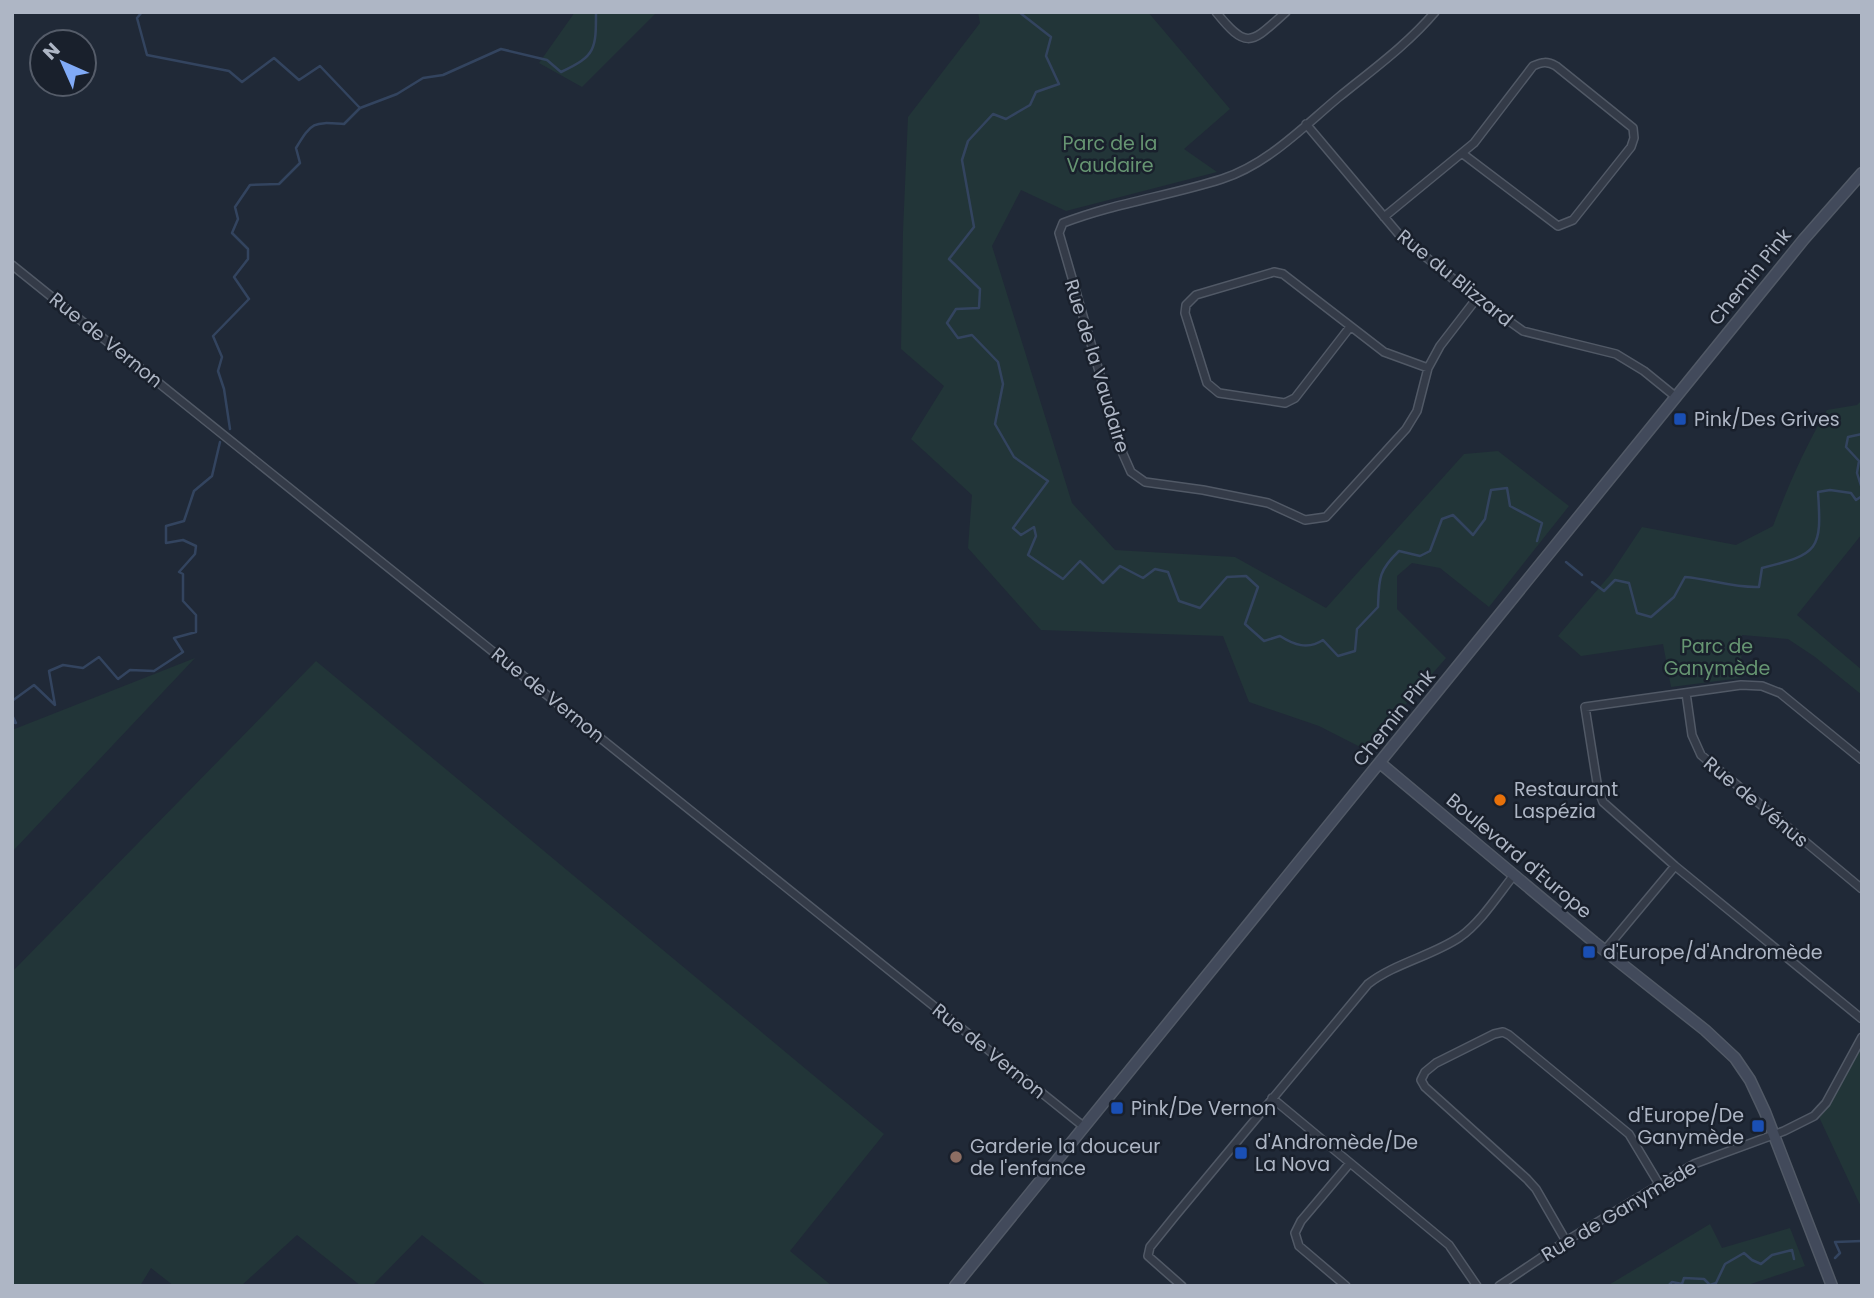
<svg xmlns="http://www.w3.org/2000/svg" width="1874" height="1298" font-family="Poppins,sans-serif">
	<style>
		.green { fill: #223538 }
		.lines { fill: none; stroke-linecap: round; stroke-linejoin: round }
		.stream { stroke: #33445f; stroke-width: 2.5 }
		.street-casing { stroke: #515966; stroke-width: 10 }
		.secondary-casing { stroke: #515966; stroke-width: 13 }
		.street { stroke: #343b48; stroke-width: 7 }
		.secondary { stroke: #424a5b; stroke-width: 10 }
		.transit-dot { fill: #1a4fb4; stroke: #19202c; stroke-width: 2.5 }
		.food-dot { fill: #e8710a; stroke: #19202c; stroke-width: 2.5 }
		.education-dot { fill: #8d6e63; stroke: #19202c; stroke-width: 2.5 }
		.labels { text-anchor: middle; dominant-baseline: central; stroke-width: 5; stroke-linejoin: round; paint-order: stroke }
		.park-label { font-size: 19px; fill: #669572; stroke: #19202c }
		.street-label { font-size: 19px; fill: #aeb6c5; stroke: #19202c }
		.poi-label { font-size: 19px; fill: #aeb6c5; stroke: #19202c; text-anchor: start }
	</style>
	<rect width="100%" height="100%" fill="#202937"/>
	<path class="green" d="M575,12h82l-75,75 -43,-24z
		M978,12h170l82,97 -46,40 33,23 -151,39 -45,-21 -29,56 80,257 43,47 120,7 91,51 138,-154 34,-3 71,55 -80,101 -49,-39 -28,-5 -15,13v33l49,49 -80,92 -47,-24 -70,-24 -26,-66 -182,-6 -73,-82 4,-53 -61,-56 33,-53 -43,-37 2,-118 5,-114 72,-94z
		M1862,400v134l-65,81 65,55v25l-47,-38 -27,-18 -46,-4 -1,43 -70,9 -8,-43 -82,12 -23,-20 52,-61 32,-48 94,18 37,-19c15,-40 32,-79 54,-116l30,-5z
		M195,658l-183,194v-122z
		M316,661l568,473 -94,117 42,35h-345l-65,-51 -50,51h-11l-64,-51 -56,51h-67l-23,-18 -11,18h-128v-314z
		M1862,1045v164l-43,-92z
		M1710,1224l12,24 68,-20 15,38 -60,20h-138z"/>
	<g class="lines">
		<path class="stream" d="M142,12l-5,6 10,37 82,16 13,11 32,-24 25,22 21,-14 39,41
			M1019,12l32,25 -5,19 13,28 -23,8 -6,13 -24,14 -13,-5 -25,27 -6,19 12,67 -25,32 31,30 -1,19 -23,1 -9,14 11,15 14,-3 26,27 5,22 -8,40 19,33 34,24 -35,47 8,7 13,-8 2,9 -8,19 35,24 17,-18 23,22 17,-17 23,12 12,-9 13,3 11,29 21,7 27,-31 19,-1 12,11 -13,37 19,17 16,-5c14,9 28,14 43,4l15,16 17,-5 2,-22 21,-22c1,-28 0,-36 21,-56l21,5 10,-5 12,-32 11,-4 20,20 12,-16 6,-29 16,-2 3,18 32,17 -5,18
			M230,429l-6,-40 -6,-18 4,-14 -9,-21 36,-37 -15,-22 14,-18v-10l-16,-16 6,-14 -3,-12 15,-22 29,-1 21,-21 -4,-15c16,-27 18,-26 48,-24l16,-16 37,-14 26,-16 20,-3 58,-26 46,11 14,12c35,-16 35,-23 35,-60
			M1862,434l-14,3 -2,10 13,14 -2,12 5,16
			M1566,562l16,13
			M1592,582l12,9 11,-11 14,3 8,30 14,4 23,-20 11,-20c25,2 48,11 74,10l3,-19c57,-14 60,-18 56,-76l12,-2 21,3 5,7 6,-4
			M12,701l22,-16 21,20 -6,-34 14,-6 20,3 16,-11 19,22 12,-9 24,1 29,-19 -9,-14 22,-6v-17l-13,-14v-27l-4,-2 16,-18 1,-8 -13,-6 -17,3v-17l18,-5 10,-30 18,-15 8,-34
			M12,715l4,8 -4,-1
			M1835,1258l5,-5 -5,-11 27,-1
			M1668,1286l4,-4 10,2 2,-6 20,1 6,6 6,-2 9,-19 19,-11 8,7 9,4 11,-9 20,-5 2,9"/>
		<g class="street-casing">
			<path id="street" d="M1216,12c32,40 36,30 70,0
				M1435,12c-28,33 -63,58 -96,85 -36,30 -71,67 -117,82 -53,17 -107,24 -159,44l-4,10 64,221 8,18 14,10 58,8 65,13 37,17 21,-3 80,-88 11,-18 11,-43 12,-22 37,-48
				M1306,124l96,114 75,60 46,33 93,23 28,17 32,26
				M1384,217l90,-74 59,-77c9,-4 14,-5 23,0l77,62 1,10 -3,9 -58,73 -15,6 -95,-72
				M12,265l1071,861
				M1350,327l-55,71 -10,5 -66,-10 -12,-10 -22,-70 1,-8 10,-10 78,-23 9,2 101,78 44,16
				M1686,693l6,42 9,20 161,134
				M1862,760l-82,-67 -18,-7 -21,-1 -156,22 13,82 5,13 72,64 187,153
				M1605,950l70,-84
				M1272,1098l177,147 28,41
				M1566,1241l-30,-52 -9,-10 -102,-92 -4,-7 4,-8 11,-9 58,-29 9,-2 6,3 120,99 30,50
				M1182,1286l-34,-30 2,-9 25,-31 193,-232c27,-21 64,-28 92,-47 21,-15 38,-42 54,-62
				M1346,1286l-47,-40 -4,-13 6,-12 49,-58
				M1499,1286l67,-45 128,-77 90,-33 30,-15 12,-13 36,-66"/>
		</g>
		<g class="secondary-casing">
			<path id="secondary" d="M1380,763l214,179 111,88 30,28 15,22 15,32 67,174
				M955,1286l849,-1047 58,-66"/>
		</g>
		<use href="#street" class="street"/>
		<use href="#secondary" class="secondary"/>
	</g>
	<g class="transit-dot">
		<rect x="1673" y="412" width="14" height="14" rx="3.5"/>
		<rect x="1582" y="945" width="14" height="14" rx="3.5"/>
		<rect x="1110" y="1101" width="14" height="14" rx="3.5"/>
		<rect x="1751" y="1119" width="14" height="14" rx="3.5"/>
		<rect x="1234" y="1146" width="14" height="14" rx="3.5"/>
	</g>
	<circle class="food-dot" cx="1500" cy="800" r="7"/>
	<circle class="education-dot" cx="956" cy="1157" r="7"/>
	<g class="labels">
		<g class="park-label">
			<text x="1110" y="143">Parc de la<tspan x="1110" dy="22">Vaudaire</tspan></text>
			<text x="1717" y="646">Parc de<tspan x="1717" dy="22">Ganymède</tspan></text>
		</g>
		<g class="street-label">
			<text transform="translate(1750 277) rotate(-51)">Chemin Pink</text>
			<text transform="translate(1455 278) rotate(39)">Rue du Blizzard</text>
			<text transform="translate(106 340) rotate(39)">Rue de Vernon</text>
			<text transform="translate(1097 366) rotate(73)">Rue de la Vaudaire</text>
			<text transform="translate(548 695) rotate(39)">Rue de Vernon</text>
			<text transform="translate(1394 718) rotate(-51)">Chemin Pink</text>
			<text transform="translate(1756 802) rotate(40)">Rue de Vénus</text>
			<text transform="translate(1519 856) rotate(40)">Boulevard d'Europe</text>
			<text transform="translate(989 1051) rotate(39)">Rue de Vernon</text>
			<text transform="translate(1619 1211) rotate(-31)">Rue de Ganymède</text>
		</g>
		<g class="poi-label">
			<text x="1694" y="419">Pink/Des Grives</text>
			<text x="1514" y="789">Restaurant<tspan x="1514" dy="22">Laspézia</tspan></text>
			<text x="1603" y="952">d'Europe/d'Andromède</text>
			<text x="1131" y="1108">Pink/De Vernon</text>
			<text x="1744" y="1115" text-anchor="end">d'Europe/De<tspan x="1744" dy="22">Ganymède</tspan></text>
			<text x="1255" y="1142">d'Andromède/De<tspan x="1255" dy="22">La Nova</tspan></text>
			<text x="970" y="1146">Garderie la douceur<tspan x="970" dy="22">de l'enfance</tspan></text>
		</g>
	</g>
	<rect width="1874" height="1298" fill="none" stroke="#aeb6c5" stroke-width="28"/>
	<g transform="translate(63 63) rotate(315)"><circle r="33" fill="#19202c" stroke="#555c69" stroke-width="2"/>
	<path d="M0-5L12 26L0 18L-12 26Z" fill="#80aaf7"/>
	<text y="-10" font-size="19" font-weight="bold" text-anchor="middle" fill="#aeb6c5">N</text>
	</g>
</svg>
